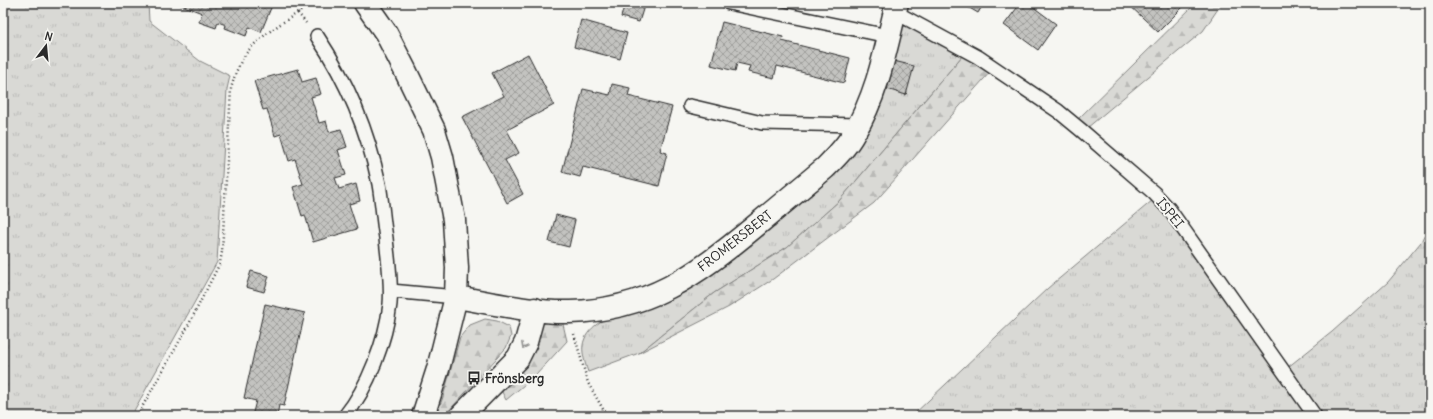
<svg xmlns="http://www.w3.org/2000/svg" width="1433" height="419" font-family="Delius,sans-serif">
	<style>
		.grass { fill: url(#grass-tufts); stroke: #828280 }
		.forest { fill: url(#forest-firs); stroke: #828280 }
		.building { fill: url(#building-cross-hatch); stroke: #2b2b2b }
		.lines { fill: none; stroke-linecap: round; stroke-linejoin: round }
		.service-casing { stroke: #2b2b2b; stroke-width: 16 }
		.minor-casing { stroke: #2b2b2b; stroke-width: 25 }
		.tertiary-casing { stroke: #2b2b2b; stroke-width: 25 }
		.path { stroke: #2b2b2b; stroke-width: 2.5; stroke-dasharray: 1 3; stroke-linecap: butt }
		.service { stroke: #f6f6f2; stroke-width: 13 }
		.minor { stroke: #f6f6f2; stroke-width: 22 }
		.tertiary { stroke: #f6f6f2; stroke-width: 22 }
		.oneway { stroke: #90908e }
		.labels { text-anchor: middle; dominant-baseline: central; stroke-width: 4; stroke-linejoin: round; paint-order: stroke }
		.street-label { font-size: 13px; fill: #2b2b2b; stroke: #f6f6f2 }
		.poi-label { font-size: 13px; font-weight: bold; fill: #2b2b2b; stroke: #f6f6f2; text-anchor: start }
	</style>
	<defs>
		<pattern id="grass-tufts" width="24" height="20" patternUnits="userSpaceOnUse"><rect width="24" height="20" fill="#d9d9d5"/><path d="M3 7l-1-3M5 7V3M7 7l1-3M15 17l-1-3M17 17v-4M19 17l1-3" fill="none" stroke="#babab7"/></pattern>
		<pattern id="forest-firs" width="22" height="20" patternUnits="userSpaceOnUse"><rect width="22" height="20" fill="#d9d9d5"/><path d="M5 1l3.5 6h-7zM16 11l3.5 6h-7z" fill="#babab7"/></pattern>
		<pattern id="building-cross-hatch" width="8" height="8" patternUnits="userSpaceOnUse"><rect width="8" height="8" fill="#c3c3c0"/><path d="M0 0l8 8M0 8l8-8" fill="none" stroke="#9f9f9c"/></pattern>
	</defs>
	<rect width="100%" height="100%" fill="#f6f6f2"/>
	<filter id="ink" filterUnits="userSpaceOnUse"><feTurbulence type="fractalNoise" baseFrequency=".025" numOctaves="2"/><feDisplacementMap in="SourceGraphic" scale="8" xChannelSelector="R" yChannelSelector="G"/><feConvolveMatrix kernelMatrix="1 2 1 2 8 2 1 2 1" color-interpolation-filters="sRGB"/></filter>
	<g filter="url(#ink)">
		<path class="grass" d="M3,3h145l1,18 51,40 30,15 -3,13 -10,173 -86,154h-128z
			M906,26h8l49,29 -124,146 -52,46 -73,46 -75,60 -51,19c-2,-6 -4,-12 -5,-19 -3,-21 17,-32 33,-40l209,-137 74,-147z
			M1153,200l14,14 144,202h-399l136,-128z
			M1430,222v194h-107l-35,-49 44,-35 56,-50 33,-40z"/>
		<path class="forest" d="M1196,3h26l-19,28 -116,97 -10,-8z
			M963,55l28,16 -117,132 -101,76 -44,28 -90,46 75,-60 73,-46 52,-46z
			M485,319l12,2 12,6 2,9 -5,12 -62,68h-8l7,-19 17,-60 10,-12z
			M541,320h21l5,21 -31,34 -30,25 -6,-12z"/>
		<path class="building" d="M176,3h97l-12,29 -12,-5 -3,9 -21,-8 1,-3 -8,-3 -2,6 -17,-6 3,-9z
			M625,3h20l-6,19 -18,-5z
			M961,3h23l-6,10z
			M1018,3h10l28,21 -18,26 -34,-25 16,-21z
			M1127,3h60l-29,29z
			M581,20l46,13 -7,26 -46,-12z
			M722,22l61,15 -1,4 68,17 -6,25 -67,-17 -3,12 -26,-6 2,-6 -13,-3 -2,8 -24,-6z
			M528,54l26,51 -47,25 12,23 -14,7 18,34 -16,9 -45,-86 42,-21 -12,-23z
			M894,61l20,5 -8,29 -19,-6z
			M298,69l4,13 14,-4 5,16 -10,3 8,26 7,-2 3,11 12,-3 6,18 -9,3 8,25 -11,3 4,11 17,-5 4,17 -11,3 8,25 -44,13 -8,-27 -3,1 -9,-29 10,-3 -8,-25 -6,2 -8,-27 -6,2 -8,-27 -4,1 -9,-29z
			M612,84l18,4 -2,8 44,11 -12,44 7,2 -8,33 -76,-19 -3,10 -18,-5 21,-83 27,6z
			M556,215l19,5 -6,27 -20,-5z
			M251,271l18,5 -5,16 -18,-5z
			M265,304l40,9 -21,93 -5,-1 -2,11h-25l4,-15 -12,-3z"/>
		<g class="lines">
			<g class="service-casing">
				<path id="service" d="M729,3l159,33
					M895,12l83,45 80,54 23,19 73,63 15,16 146,207
					M317,36c30,45 51,95 62,148 3,17 4,36 7,54 2,22 6,44 4,66 -4,36 -22,84 -45,112
					M690,106l72,17 97,2
					M391,291l65,6"/>
			</g>
			<g class="minor-casing">
				<path id="minor" d="M365,3l21,30 19,37 29,60 8,27 12,63 3,48 -1,29c36,6 78,16 114,15 78,-2 125,-36 183,-84 24,-20 48,-40 72,-60 11,-11 22,-22 29,-35 24,-39 32,-86 43,-130
					M461,416l57,-58 8,-16 9,-33"/>
			</g>
			<g class="tertiary-casing">
				<path id="tertiary" d="M423,416l15,-47 18,-72"/>
			</g>
			<path class="path" d="M298,13l8,10
				M574,334l14,49 19,33
				M137,416l50,-88 33,-65 2,-11 9,-163c3,-12 7,-24 14,-34 15,-21 46,-37 68,-52"/>
			<use href="#service" class="service"/>
			<use href="#minor" class="minor"/>
			<use href="#tertiary" class="tertiary"/>
		</g>
		<defs><path id="oneway-chevron" d="M-2-3.5L2.5 0L-2 3.5" fill="none" stroke-width="1.6" stroke-linecap="round" stroke-linejoin="round"/></defs>
		<use class="oneway" href="#oneway-chevron" transform="translate(524 346) rotate(118)"/>
	</g>
	<defs>
		<g id="bus-bare" transform="scale(1.08)"><path d="M-5-6H5V4H4V6H2V4H-2V6H-4V4H-5ZM-3.5-4V0h7V-4ZM-3.5 1.2v1.5H-2V1.2ZM2 1.2v1.5H3.5V1.2Z" fill="#2b2b2b" stroke="#f6f6f2" stroke-width="2.5" paint-order="stroke"/></g>
	</defs>
	<g fill-rule="evenodd">
		<use href="#bus-bare" x="474" y="378"/>
	</g>
	<g class="labels">
		<g class="street-label">
			<text transform="translate(1170 213) rotate(51)">ISPEI</text>
			<text transform="translate(735 241) rotate(-38)">FROMERSBERT</text>
		</g>
		<g class="poi-label">
			<text x="485" y="378">Frönsberg</text>
		</g>
	</g>
	<rect width="1433" height="419" fill="none" stroke="#f6f6f2" stroke-width="16"/>
	<rect x="8" y="8" width="1417" height="403" fill="none" stroke="#2b2b2b" stroke-width="1.5" filter="url(#ink)"/>
	<g transform="translate(46 46) rotate(16)" stroke="#f6f6f2" stroke-width="3" paint-order="stroke">
	<path d="M0-3L7 15L0 10L-7 15Z" fill="#2b2b2b"/>
	<text y="-6" font-size="11" font-weight="bold" text-anchor="middle" fill="#2b2b2b">N</text>
	</g>
</svg>
